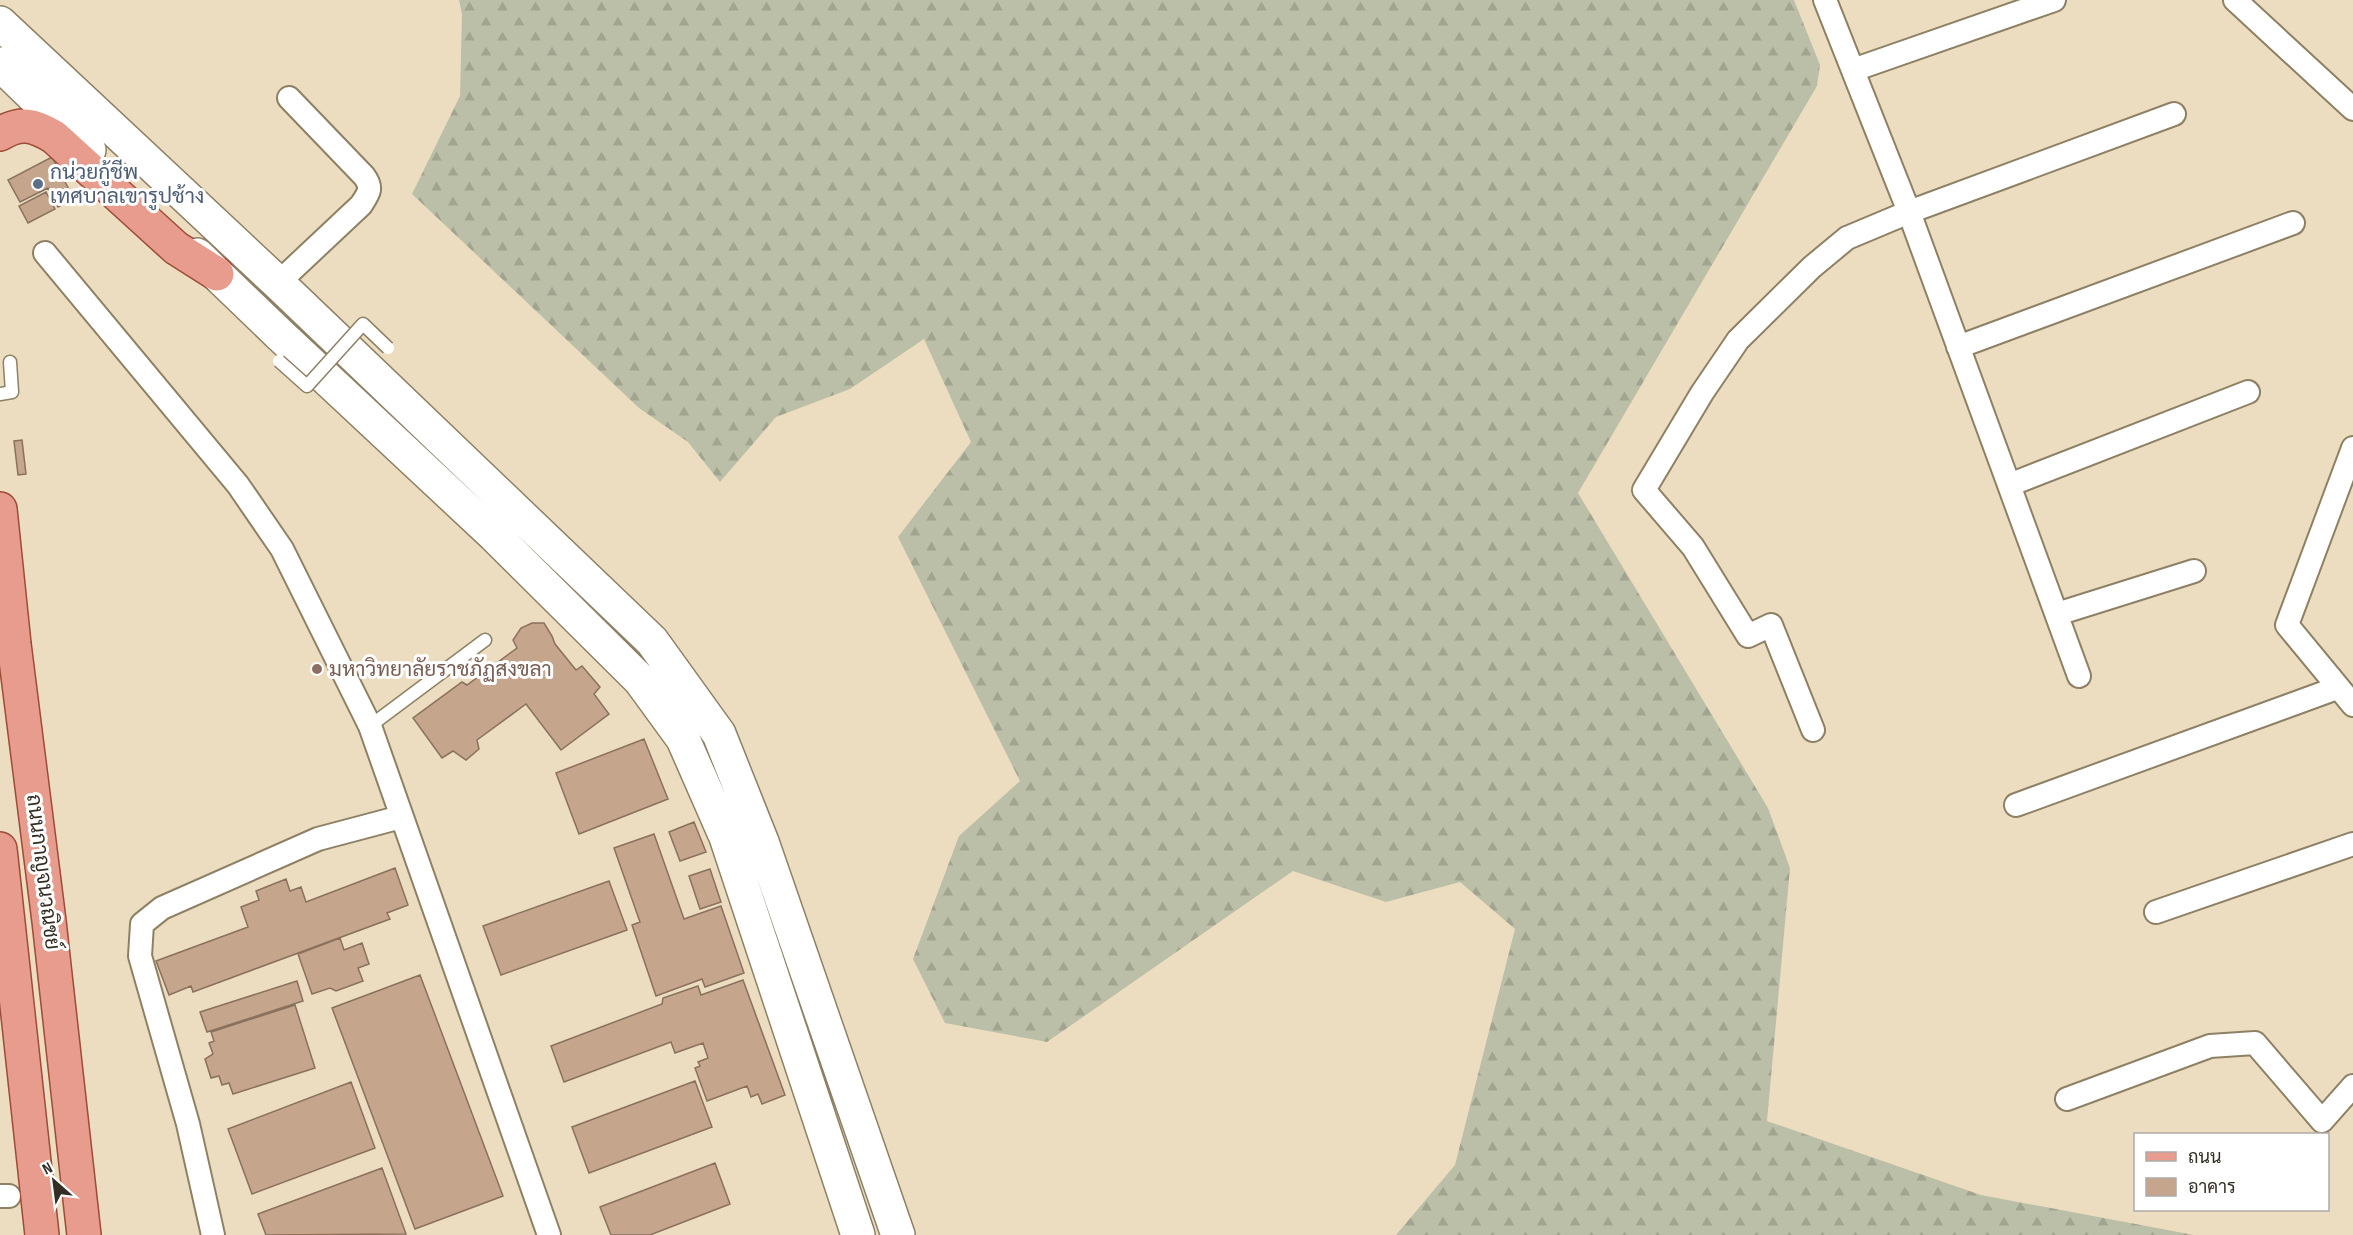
<svg xmlns="http://www.w3.org/2000/svg" width="2353" height="1235" font-family="'Sofia Sans Condensed',Sarabun,sans-serif">
	<style>
		.forest { fill: url(#forest-firs) }
		.building { fill: #c5a58c; stroke: #89715e; stroke-width: 1.5 }
		.lines { fill: none; stroke-linecap: round; stroke-linejoin: round }
		.lane-casing { stroke: #8d8065; stroke-width: 15 }
		.street-casing { stroke: #8d8065; stroke-width: 26 }
		.secondary-casing { stroke: #8d8065; stroke-width: 36 }
		.primary-casing { stroke: #9e4b37; stroke-width: 36 }
		.lane { stroke: #fff; stroke-width: 12 }
		.street { stroke: #fff; stroke-width: 22 }
		.secondary { stroke: #fff; stroke-width: 33 }
		.primary { stroke: #e89c8e; stroke-width: 33 }
		.lane-bridge-casing { stroke: #8d8065; stroke-width: 15; stroke-linecap: butt }
		.lane-bridge { stroke: #fff; stroke-width: 12 }
		.service-dot { fill: #5c6f8a; stroke: #fff; stroke-width: 2 }
		.education-dot { fill: #8d6e63; stroke: #fff; stroke-width: 2 }
		.labels { text-anchor: middle; dominant-baseline: central; stroke-width: 6; stroke-linejoin: round; paint-order: stroke }
		.service-label { font-size: 21px; fill: #4e5e75; stroke: #fff; text-anchor: start }
		.education-label { font-size: 21px; fill: #785e54; stroke: #fff; text-anchor: start }
		.street-label { font-size: 21px; fill: #332e23; stroke: #fff }
	</style>
	<defs>
		<pattern id="forest-firs" width="22" height="20" patternUnits="userSpaceOnUse" patternTransform="scale(1.5)"><rect width="22" height="20" fill="#bbbfa7"/><path d="M5 1l3.5 6h-7zM16 11l3.5 6h-7z" fill="#a1a48f"/></pattern>
	</defs>
	<rect width="100%" height="100%" fill="#ecddc0"/>
	<path class="forest" d="M459,0h1335l26,65 -3,21 -239,407 190,315 22,60 -23,253 214,74 213,40h-798l59,-70 60,-236 -55,-47 -74,20 -93,-31 -246,171 -102,-19 -32,-64 46,-123 61,-55 -122,-244 73,-95 -47,-103 -74,50 -74,28 -56,65 -32,-40 -49,-34 -227,-214 48,-98 2,-82z"/>
	<path class="building" d="M52,157l22,42 -16,8 -10,-19 -28,14 -12,-22z
		M46,192l9,17 -27,14 -9,-17z
		M22,440l4,34 -8,1 -4,-34z
		M532,623h12l8,13 3,8 21,26 6,-4 18,21 -6,7 15,20 -48,36 -35,-46 -49,36 2,9 -13,11 -13,-9 -11,7 -29,-40 49,-36 5,3 50,-37 -4,-8 8,-12z
		M644,739l24,60 -89,35 -23,-61z
		M694,822l12,30 -26,9 -11,-29z
		M654,834l30,85 37,-13 23,67 -39,14 -3,-8 -46,17 -24,-71 8,-3 -26,-74z
		M395,868l13,37 -21,8 3,6 -197,73 -2,-6 -22,9 -13,-34 92,-34 -7,-20 18,-7 -3,-9 30,-12 4,12 11,-4 5,15z
		M710,869l11,33 -21,7 -11,-33z
		M609,881l18,49 -126,45 -18,-49z
		M340,938l4,12 18,-7 7,21 -11,4 5,13 -27,10 -6,-3 -18,6 -14,-40z
		M420,975l83,221 -88,33 -83,-221z
		M743,980l42,115 -23,9 -4,-10 -7,3 -4,-11 -40,15 -12,-33 5,-2 -2,-4 10,-4 -5,-15 -28,10 -4,-11 -107,40 -13,-36 111,-42 1,-6 35,-12 3,9z
		M297,981l6,20 -96,31 -7,-20z
		M295,1005l20,63 -82,26 -4,-11 -7,2 -3,-9 -8,2 -6,-19 8,-5 -4,-11 5,-2 -3,-9z
		M695,1081l17,46 -123,46 -17,-46z
		M351,1082l24,66 -123,46 -24,-65z
		M715,1163l15,41 -80,31h-39l-11,-28z
		M382,1168l24,66 -140,1 -8,-21z"/>
	<g class="lines">
		<g class="lane-casing">
			<path id="lane" d="M0,394l12,-2 -2,-30
				M370,726l115,-86"/>
		</g>
		<g class="street-casing">
			<path id="street" d="M1825,0l84,212 170,464
				M2235,0l118,109
				M1853,70l201,-70
				M45,253l193,232 44,64 88,177 179,509
				M278,283l83,-78c8,-12 12,-17 3,-29l-75,-78
				M1958,347l335,-124
				M2353,448l-66,177 66,80
				M2009,485l239,-93
				M2057,614l137,-43
				M1813,730l-42,-105 -23,11 -55,-89 -49,-57 58,-97 36,-53 74,-73 35,-29 62,-26 265,-98
				M2016,805l321,-117
				M2156,912l197,-68
				M2067,1099l143,-53 45,-3 67,78 31,-35
				M0,1196h9
				M213,1235l-25,-111 -48,-168 2,-32 20,-16 156,-69 83,-22"/>
		</g>
		<g class="secondary-casing">
			<path id="secondary" d="M0,23l278,260 374,358 67,93 43,108 136,393
				M0,64l89,86
				M197,255l82,79 215,201 146,145 43,59 43,98 132,398"/>
		</g>
		<g class="primary-casing">
			<path id="primary" d="M0,134c21,-13 34,-9 54,3l122,111 41,26
				M0,509l14,135 35,277 35,314
				M0,849l42,386"/>
		</g>
		<use href="#lane" class="lane"/>
		<use href="#street" class="street"/>
		<use href="#secondary" class="secondary"/>
		<use href="#primary" class="primary"/>
		<g class="lane-bridge-casing">
			<path id="lane-bridge" d="M279,361l28,25 56,-62 25,24"/>
		</g>
		<use href="#lane-bridge" class="lane-bridge"/>
	</g>
	<circle class="service-dot" cx="38" cy="184" r="6"/>
	<circle class="education-dot" cx="317" cy="669" r="6"/>
	<g class="labels">
		<g class="service-label">
			<text x="50" y="172">กน่วยกู้ชีพ<tspan x="50" dy="24">เทศบาลเขารูปช้าง</tspan></text>
		</g>
		<g class="education-label">
			<text x="329" y="669">มหาวิทยาลัยราชภัฏสงขลา</text>
		</g>
		<g class="street-label">
			<text transform="translate(43 872) rotate(83)">ถนนกาญจนวณิชย์</text>
		</g>
	</g>
	<rect x="2134" y="1133" width="195" height="78" fill="#ffffff" stroke="#adaba7" stroke-width="1.5"/>
	<rect x="2146" y="1152" width="30" height="9" fill="#e89c8e" stroke="#adaba7" stroke-width="1.5"/>
	<text x="2188" y="1163" font-size="18" fill="#332e23">ถนน</text>
	<rect x="2146" y="1178" width="30" height="18" fill="#c5a58c" stroke="#adaba7" stroke-width="1.5"/>
	<text x="2188" y="1193" font-size="18" fill="#332e23">อาคาร</text>
	<g transform="translate(54 1181) rotate(332)" stroke="#ffffff" stroke-width="4.5" paint-order="stroke">
	<path d="M0-4.5L10 22L0 15L-10 22Z" fill="#332e23"/>
	<text y="-9" font-size="16" font-weight="bold" text-anchor="middle" fill="#332e23">N</text>
	</g>
</svg>
